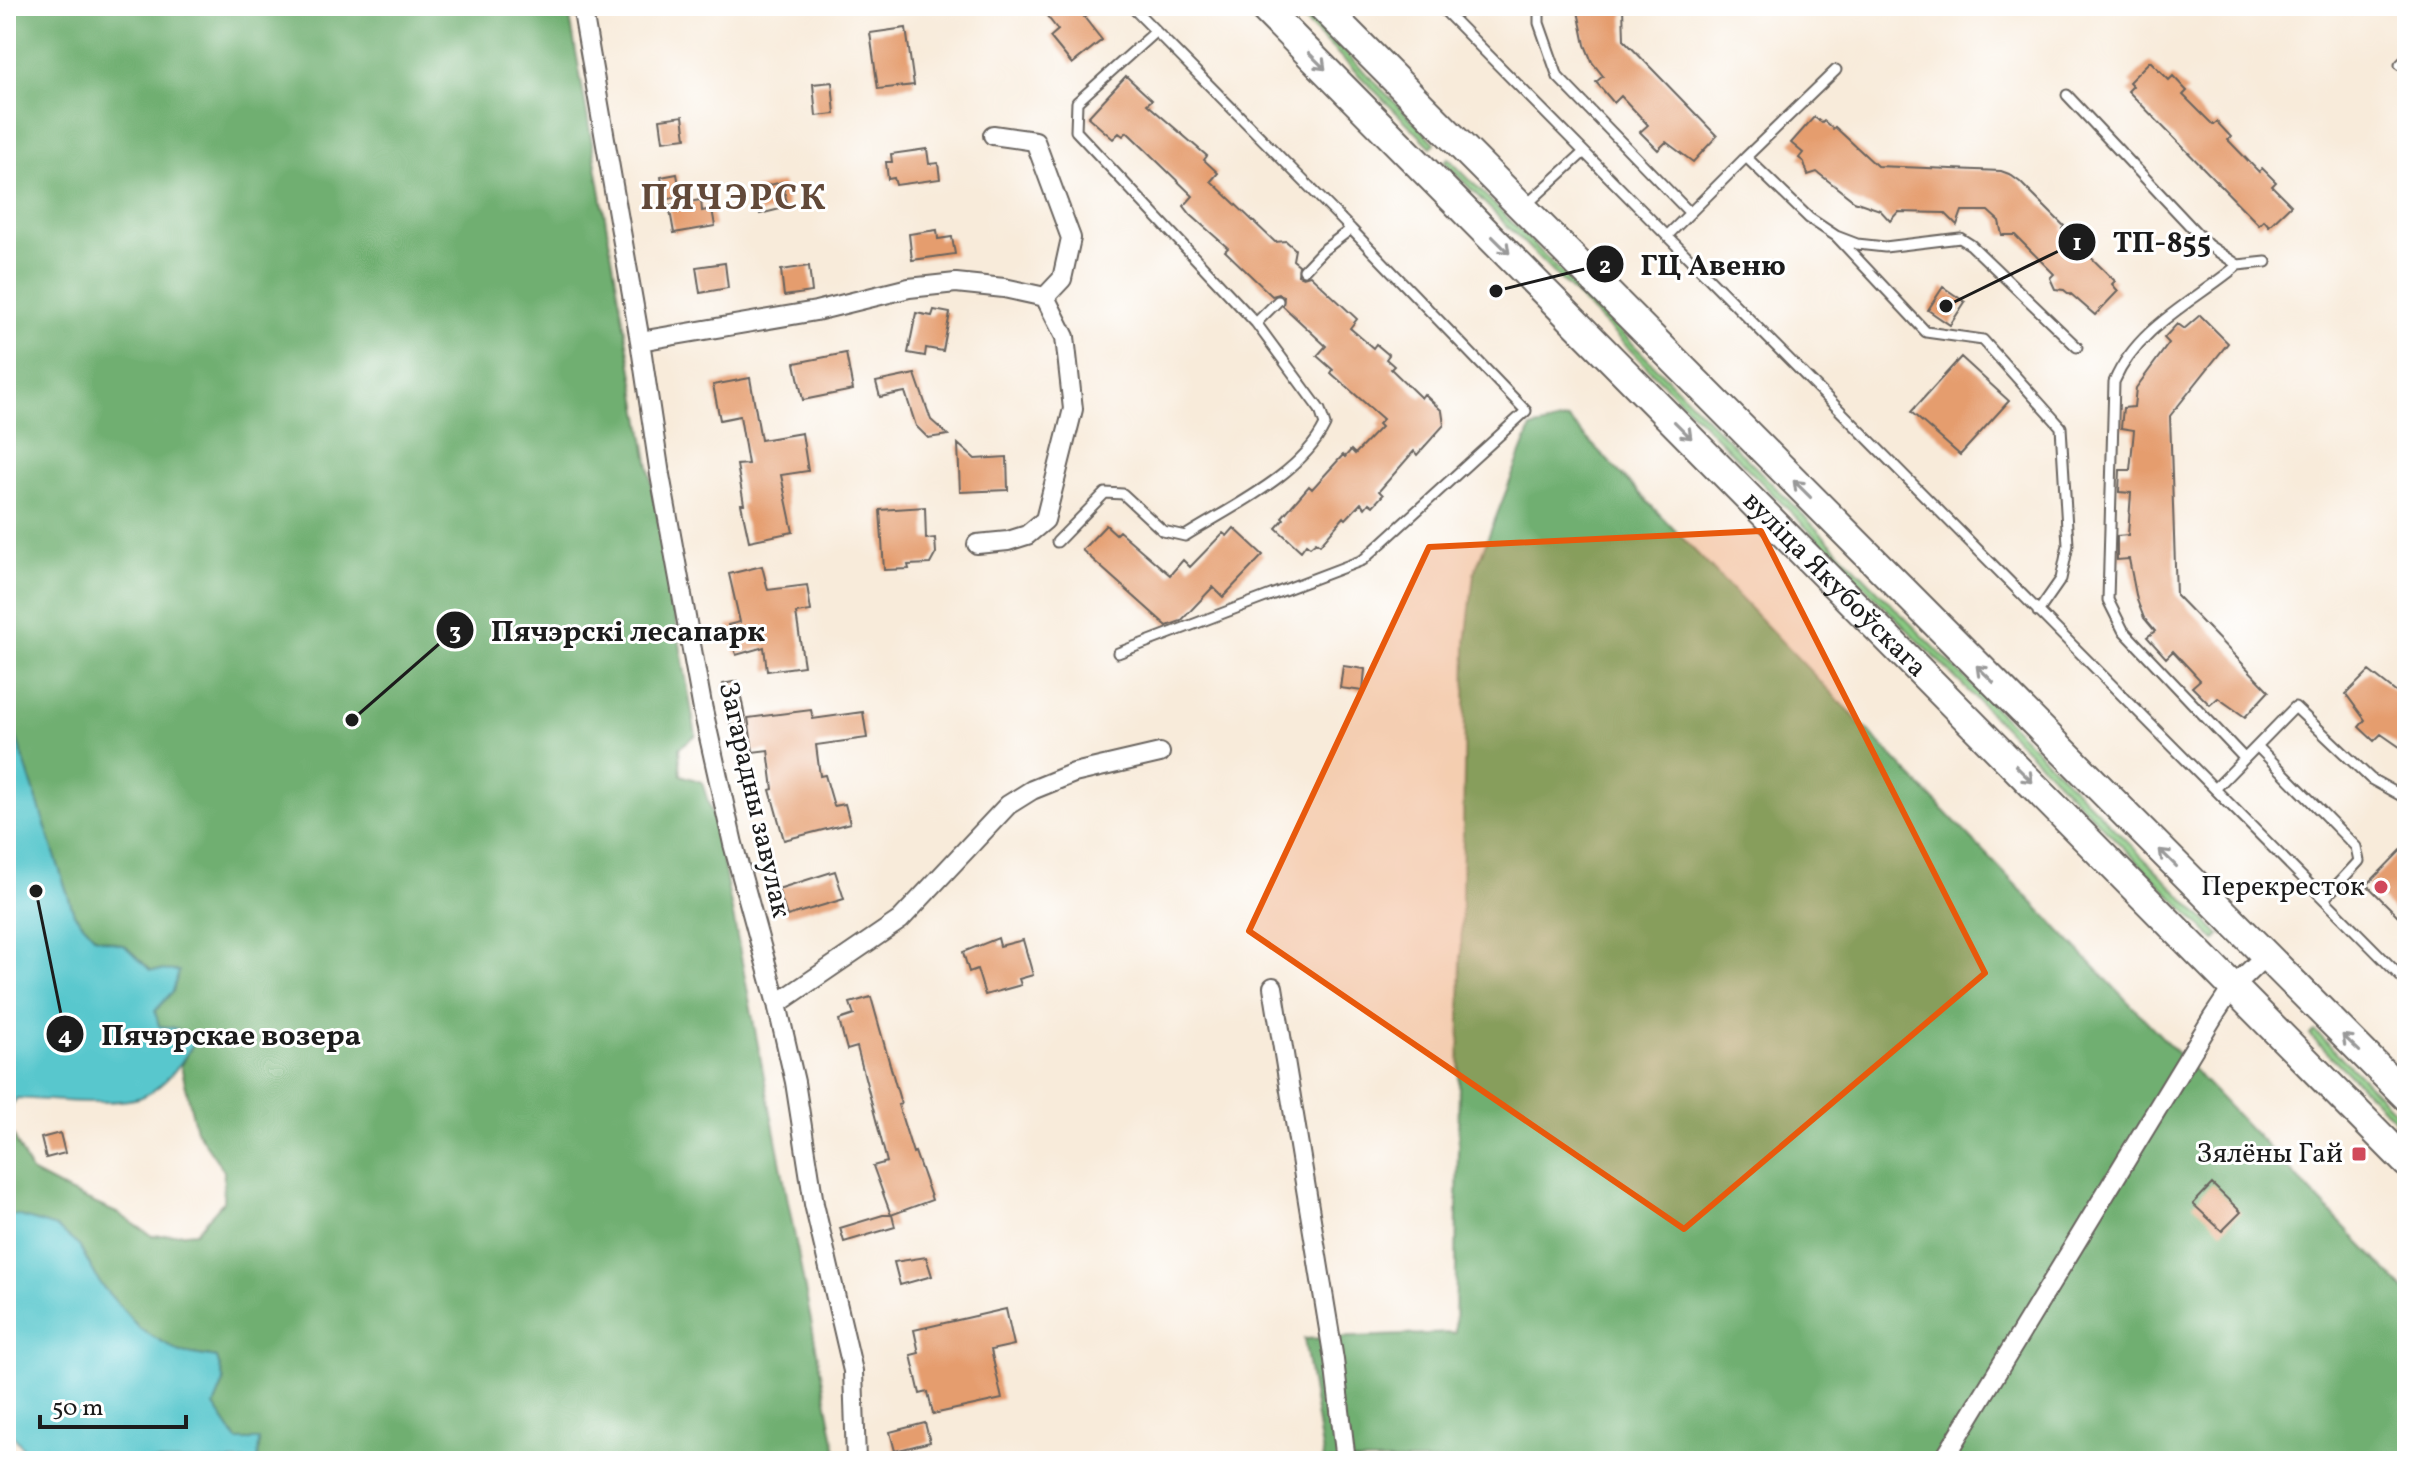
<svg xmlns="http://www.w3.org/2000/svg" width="2413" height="1467" font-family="Vollkorn,serif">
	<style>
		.green { fill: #8bcb83; stroke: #547450; stroke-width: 2 }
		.forest { fill: #70af71; stroke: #466646; stroke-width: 2 }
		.water { fill: #59c7cd; stroke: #3a7274; stroke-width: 2 }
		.building { fill: #e59d6e }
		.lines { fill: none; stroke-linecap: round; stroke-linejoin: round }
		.service-casing { stroke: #69645e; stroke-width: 13 }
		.minor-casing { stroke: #69645e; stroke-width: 22 }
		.primary-casing { stroke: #69645e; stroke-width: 32 }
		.service { stroke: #fff; stroke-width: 9 }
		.minor { stroke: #fff; stroke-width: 18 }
		.primary { stroke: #fff; stroke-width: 28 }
		.oneway { stroke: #999 }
		.marked { fill: #e8590c; fill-opacity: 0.2; stroke: #e8590c; stroke-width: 6; stroke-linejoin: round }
		.poi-dot { fill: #d1495b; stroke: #fff; stroke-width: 3 }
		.labels { text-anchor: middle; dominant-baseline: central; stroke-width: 6; stroke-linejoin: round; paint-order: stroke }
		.street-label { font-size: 28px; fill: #1c1c1c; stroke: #fff }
		.poi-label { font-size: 28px; fill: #1c1c1c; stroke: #fff; text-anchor: end }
		.district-label { font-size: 36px; font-weight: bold; letter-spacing: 2px; fill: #624939; stroke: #fff }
		.leader { fill: none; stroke: #1c1c1c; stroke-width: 3 }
		.callout-dot { fill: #1c1c1c; stroke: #fff; stroke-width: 3 }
		.mark-label { font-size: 24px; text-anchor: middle; font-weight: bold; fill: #fff }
		.callout-label { font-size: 30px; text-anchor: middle; font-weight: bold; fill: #1c1c1c; stroke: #fff; stroke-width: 6; stroke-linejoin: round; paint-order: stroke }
	</style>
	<rect width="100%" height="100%" fill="#fff"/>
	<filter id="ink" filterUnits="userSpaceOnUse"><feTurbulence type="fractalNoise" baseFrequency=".0125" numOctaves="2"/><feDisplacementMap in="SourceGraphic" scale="16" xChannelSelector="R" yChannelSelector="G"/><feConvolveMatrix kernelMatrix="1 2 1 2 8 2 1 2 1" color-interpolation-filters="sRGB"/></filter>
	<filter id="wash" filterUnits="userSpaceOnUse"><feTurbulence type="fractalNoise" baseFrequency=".006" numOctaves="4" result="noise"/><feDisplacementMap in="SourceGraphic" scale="32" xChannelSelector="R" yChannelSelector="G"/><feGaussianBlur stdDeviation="1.8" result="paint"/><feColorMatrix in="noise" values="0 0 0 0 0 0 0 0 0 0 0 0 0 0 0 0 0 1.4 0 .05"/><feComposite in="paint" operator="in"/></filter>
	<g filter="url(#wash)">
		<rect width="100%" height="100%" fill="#f8ebda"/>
		<path class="green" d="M1290,6h9l136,137 -4,4z
			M1448,158l772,777 -5,5 -771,-778z
			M2315,1031l92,92v9l-97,-97z"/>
		<path class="forest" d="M22,6h546l128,729 -17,13 2,27 21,7 14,45 122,634h-580l1,-21h-22l-23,-34 10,-24 -7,-24 -37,-6 -40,-23 -39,-44 -22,-39 -62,-31 -11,1v-96l25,52 38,20 50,22 33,22 44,-4 27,-30 1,-31 -28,-41 -15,-64 14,-26 -20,-12 -16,-2 -5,-16 19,-19 -48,-45 -30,-9 -21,-23 -68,-209v-689z
			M1568,419l839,873v169h-1083l-20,-122 151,-6 11,-690 8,-70 57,-145z"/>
		<path class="water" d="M6,705l68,209 21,23 30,9 25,24 29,1 -6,20 -18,20 4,15 16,2 20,12c-11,21 -29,45 -51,56 -24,11 -97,4 -127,2l-11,16z
			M17,1215l39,12 23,19 22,39 39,44 40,23 37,6 7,24 -10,24 23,34h22l-1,21h-225l-27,-35v-210z"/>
		<g id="blocks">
			<path class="building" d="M1039,6h60l-15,11 18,23 -30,24 -22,-27 8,-7z
				M1577,6h46l1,34 93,96 -24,26 -27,-20 -8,8 -18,-18 8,-7 -27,-29 -7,7 -18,-21 7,-6 -11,-14 -7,-17z
				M906,28l8,57 -36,4 -8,-56z
				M2150,61l19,19 4,-4 14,15 -4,4 30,30 4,-3 14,15 -3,3 31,32 3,-4 14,14 -4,4 19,19 -22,21 -5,-6 -5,5 -131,-134 5,-5 -4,-4z
				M1126,76l26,24 -5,4 60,52 -3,4 14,13 -7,8 64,61 11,-1 9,8 -2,11 6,5 -1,10 5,2 7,-2 47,44 -7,9 23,20 3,-4 13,11 -3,4 8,7 -3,3 30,29 3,-4 18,17 2,14 -27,30 -3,-4 -35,40 4,4 -10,11 -4,-3 -4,5 -4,-5 -15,16 -2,-2 -24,28 -4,-3 -6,5 -4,-3 -5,7 -25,-23 8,-9 -2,-2 27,-31 3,3 31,-34 2,2 6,-7 4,4 26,-27 -3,-3 5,-5 -52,-46 2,-3 -16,-14 9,-10 -43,-40 1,-10 -5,-2 -7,2 -47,-45 3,-3 -37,-33 -7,-9 9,-10 -66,-64 -4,4 -4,-3 -6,6 -25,-22z
				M832,82l3,32 -19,2 -3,-32z
				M683,116l3,22 -23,3 -3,-22z
				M1814,117l8,6 2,-2 9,8 2,-2 42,39 124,5 8,3 11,8 44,44 -2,3 53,52 -3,3 6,7 -23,24 -24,-21 -1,1 -6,-5 -9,-1 -5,-11 4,-4 -39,-39h-13l-3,-14 -11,-10h-26l-5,14 -12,-12 -47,-1 -8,9 -10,-11 -26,-9 -37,-29 -9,3 -4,-13 -5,-4 4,-5 -12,-10z
				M927,149l2,15 9,-1 2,16 -44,6 -2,-7 -6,1 -2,-17h6l-1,-8z
				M677,174l4,22 -16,4 -4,-23z
				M782,182l6,25 -28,7 -6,-25z
				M701,200l1,11 10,-2 3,17 -41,7 -5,-28z
				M937,230l1,9 14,-2 3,17 -43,6 -3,-26z
				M725,263l3,25 -28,5 -4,-26z
				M809,266l3,26 -28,4 -3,-26z
				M1943,287l22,15 -15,23 -22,-15z
				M934,310l16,3 -7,38 -17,-3 -1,8 -17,-3 8,-40 16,3z
				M2200,315l28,28 -58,73 6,179 93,96 -24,26 -27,-19 -8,7 -18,-18 8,-7 -27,-29 -7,7 -19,-21 8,-6 -11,-13 -7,-18 -8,-41 -12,1v-24l11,-1 3,-42 -12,-1 1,-22h10l4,-40 -13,-2 2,-20 11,-1 2,-19 33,-45 -5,-5 13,-14 7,5z
				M846,353l7,37 -50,10 -8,-37z
				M1961,357l48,44 -49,54 -49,-43z
				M915,374l16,46 17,15 -20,3 -12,-12 -11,-34 -25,5 -4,-15z
				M750,378l11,62 41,-7 6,38 -27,4 12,57 -44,9 -8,-37h3l-7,-39 11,-1 -8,-48 -20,4 -7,-35z
				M958,444l17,15 32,-2 1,33 -48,2z
				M925,507l1,32 9,-1 1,15 -6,11 -22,1 1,4 -25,1 -4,-60z
				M1106,525l10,9 3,-3 51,44 13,-15 7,7 33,-34 4,3 7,-8 29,27 -40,42 -10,-10 -32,34 -14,5 -85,-76z
				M762,566l6,24 39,-5 4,26 -15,2 8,53 -37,5 -3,-24 -28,8 -8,-30 12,-3 -11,-48z
				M1343,666l22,3 -2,22 -23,-3z
				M2369,671l38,30v51l-26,-18 -7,7 -15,-14 6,-7 -19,-26z
				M738,681l8,42 -15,3 -8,-42z
				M811,710l2,9 50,-7 4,26 -51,7 4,31 5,-1 9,31 11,-2 5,19 -66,17 -14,-50 3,-1 -5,-39 -15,2 -5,-34z
				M2407,844v81l-40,-40z
				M835,871l9,28 -57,17 -9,-27z
				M998,938l2,8 23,-6 10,35 -14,4 2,6 -36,10 -8,-26 -8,3 -6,-20z
				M871,997l30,107 -3,1 15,48 2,-1 17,48 -41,15 -18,-49 14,-4 -30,-115 -10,3 -8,-30 15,-5 -4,-12z
				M60,1133l5,20 -19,5 -5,-20z
				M2212,1184l29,28 -19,19 -29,-27z
				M883,1215h9l3,12 -51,15 -4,-14z
				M926,1257l6,19 -32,9 -6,-23z
				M1006,1309l8,36 -23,5 11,49 -69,15 -5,-22 -8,2 -9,-39 8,-2 -5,-23z
				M925,1423l5,19 -35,9 -5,-19z"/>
		</g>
	</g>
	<g filter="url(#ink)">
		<use href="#blocks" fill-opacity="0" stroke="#69645e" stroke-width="2"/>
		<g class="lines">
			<g class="service-casing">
				<path id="service" d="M1131,6l220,223 -29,22 -18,19
					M1440,6l227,230
					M1539,6v17l19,54 132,136 -23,23 740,747
					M2400,65l7,-7
					M2067,95l141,150 30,20 28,-3
					M1746,157l90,-87
					M1525,206l58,-53
					M1690,213l56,-56 63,61 27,18 21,8 28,3 75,-9 11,7 106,102
					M1836,236l90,96 57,8 78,87 7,118 -7,34 -23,33
					M2238,265c-43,36 -101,62 -124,117l-6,218 15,30 121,128
					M1256,323l22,-22
					M1057,542l48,-49 18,1 40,37 22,5c46,-29 116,-61 140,-111l-5,-15 -64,-87 -180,-192 1,-29 78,-70
					M1118,653l245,-93 163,-149 -175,-182
					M2257,746l99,101 3,14 -35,38
					M2216,788l79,-81 76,72 36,20"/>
			</g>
			<g class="minor-casing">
				<path id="minor" d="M582,6l58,335 20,134 43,235 30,134 44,160 18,78 19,122 39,167 3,90
					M640,341l176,-30 93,-23 47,-5 48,5 41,9 17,-18 9,-41 -36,-97 -42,-6
					M977,544l31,-3 19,-6 18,-15 28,-111 -8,-72 -20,-40
					M1273,987l61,373 12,101
					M777,1004l123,-84 108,-115 24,-15 42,-17 86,-20
					M1943,1461l270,-444 20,-30 32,-31"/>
			</g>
			<g class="primary-casing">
				<g id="primary">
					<path id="s1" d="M1262,6l1145,1157"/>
					<path d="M1322,6l1085,1091"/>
				</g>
			</g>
			<use href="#service" class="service"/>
			<use href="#minor" class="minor"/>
			<use href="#primary" class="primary"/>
		</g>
		<defs><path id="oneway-shaft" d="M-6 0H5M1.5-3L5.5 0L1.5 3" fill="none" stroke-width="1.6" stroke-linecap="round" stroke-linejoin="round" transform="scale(2)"/></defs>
		<g class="oneway">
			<use href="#oneway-shaft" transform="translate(1317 61) rotate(45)"/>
			<use href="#oneway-shaft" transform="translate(1501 245) rotate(45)"/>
			<use href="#oneway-shaft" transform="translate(1683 430) rotate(45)"/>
			<use href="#oneway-shaft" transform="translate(1802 489) rotate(-135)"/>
			<use href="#oneway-shaft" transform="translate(1985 674) rotate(-135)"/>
			<use href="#oneway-shaft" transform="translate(2024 774) rotate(45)"/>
			<use href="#oneway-shaft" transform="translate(2168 858) rotate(-135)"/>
			<use href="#oneway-shaft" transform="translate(2351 1043) rotate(-136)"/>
		</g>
	</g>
	<path class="marked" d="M1761,531l224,442 -301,256 -435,-298 180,-384z"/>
	<g class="poi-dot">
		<circle cx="2381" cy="887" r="8"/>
		<rect x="2351" y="1146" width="16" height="16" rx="4"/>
	</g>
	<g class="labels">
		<g class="street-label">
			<text stroke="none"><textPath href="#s1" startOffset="814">вуліца Якубоўскага</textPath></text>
			<text transform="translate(754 800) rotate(77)">Загарадны завулак</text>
		</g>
		<g class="poi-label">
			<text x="2365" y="887">Перекресток</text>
			<text x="2343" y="1154">Зялёны Гай</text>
		</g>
		<g class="district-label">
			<text x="734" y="200">ПЯЧЭРСК</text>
		</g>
	</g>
	<path class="leader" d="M1946 306L2077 242M1496 291L1605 264M352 720L455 630M36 891L65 1034"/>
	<g class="callout-dot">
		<circle cx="1946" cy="306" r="8"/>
		<circle cx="1496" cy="291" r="8"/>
		<circle cx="352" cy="720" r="8"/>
		<circle cx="36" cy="891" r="8"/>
		<circle cx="2077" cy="242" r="20"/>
		<circle cx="1605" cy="264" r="20"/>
		<circle cx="455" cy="630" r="20"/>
		<circle cx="65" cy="1034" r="20"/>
	</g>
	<g class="mark-label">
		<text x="2077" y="250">1</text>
		<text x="1605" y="273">2</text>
		<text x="455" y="639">3</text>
		<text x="65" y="1043">4</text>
	</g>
	<g class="callout-label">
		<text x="2162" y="252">ТП-855</text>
		<text x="1713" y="275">ГЦ Авеню</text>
		<text x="628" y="641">Пячэрскі лесапарк</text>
		<text x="231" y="1045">Пячэрскае возера</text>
	</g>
	<rect width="2413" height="1467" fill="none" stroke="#fff" stroke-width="32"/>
	<path d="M40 1415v12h146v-12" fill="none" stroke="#1c1c1c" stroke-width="4"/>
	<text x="52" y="1415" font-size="24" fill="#1c1c1c" stroke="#ffffff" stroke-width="6" paint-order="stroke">50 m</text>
</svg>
